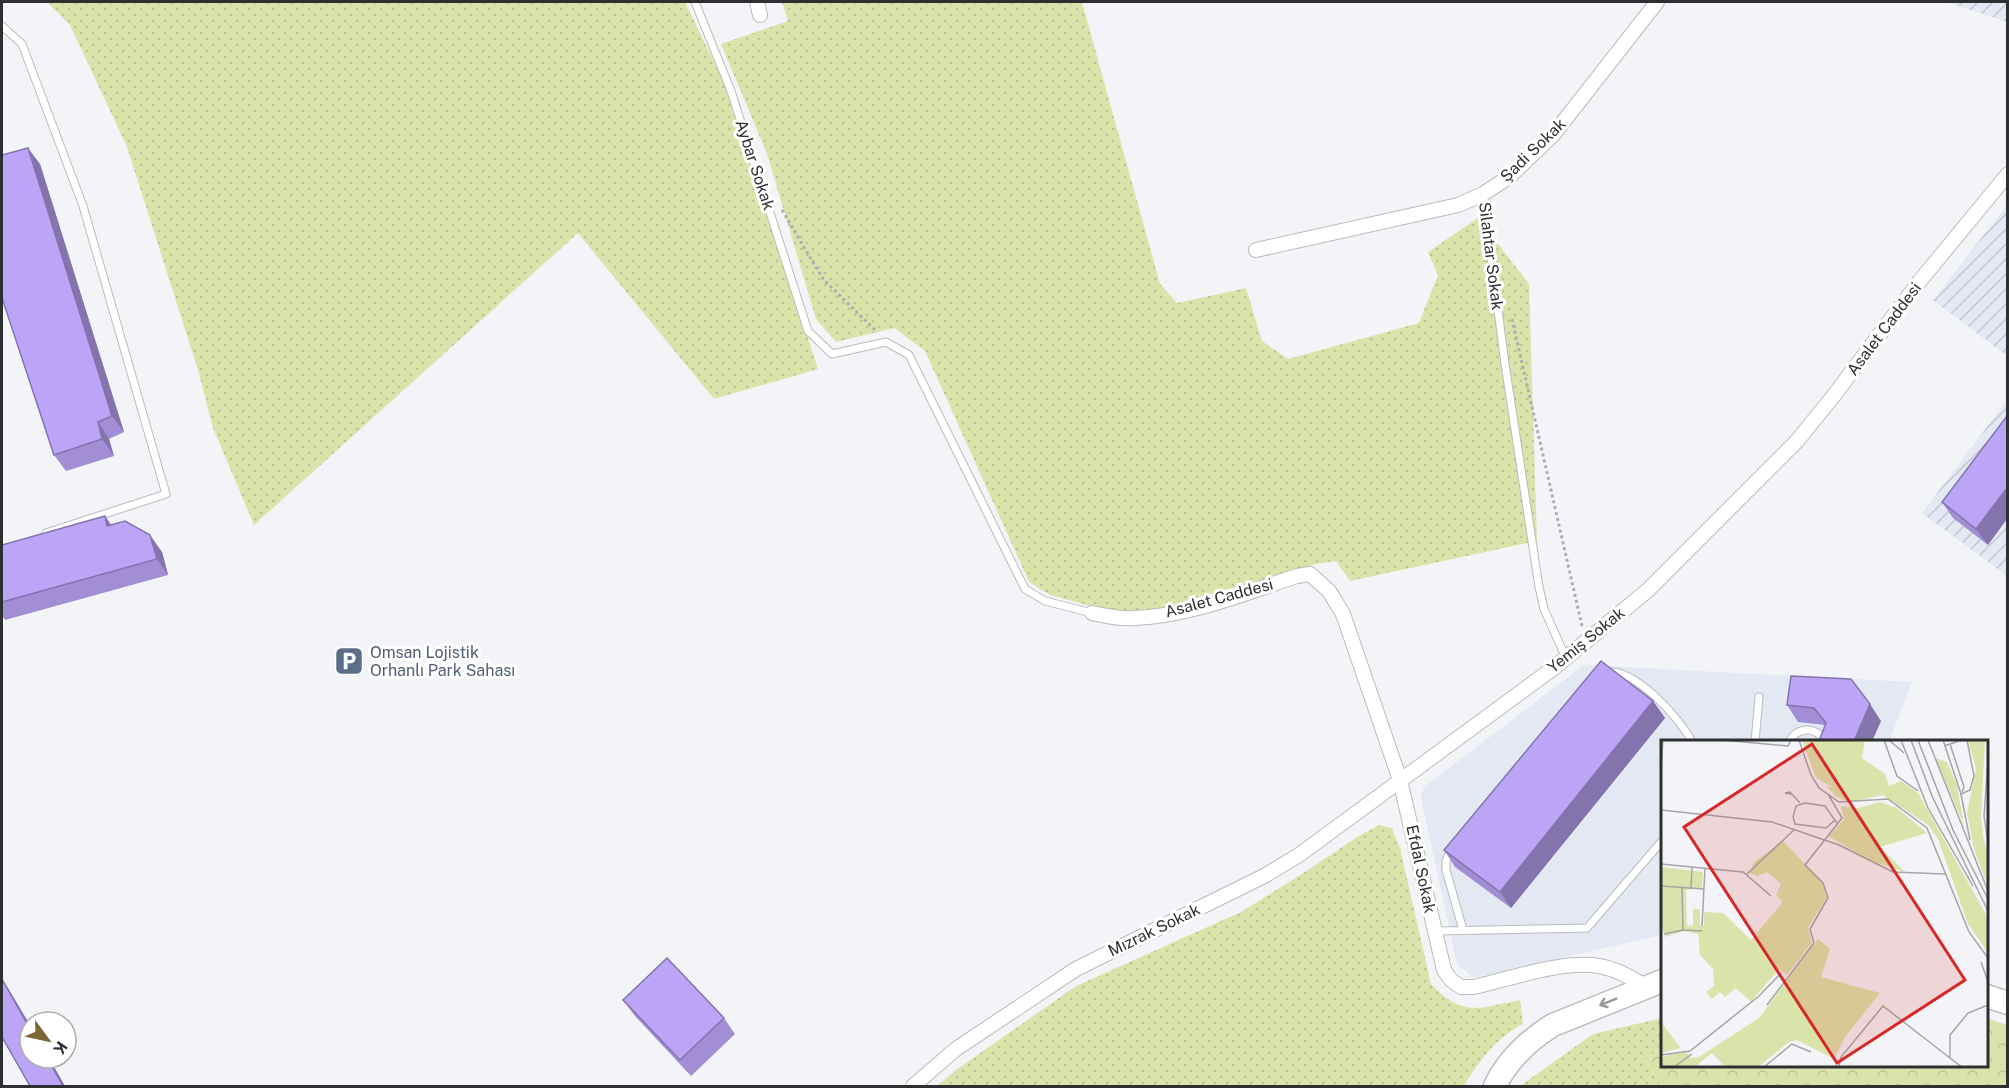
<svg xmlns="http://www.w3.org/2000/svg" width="2009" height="1088" font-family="'Public Sans',sans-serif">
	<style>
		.built { fill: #e3e8f2 }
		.industrial { fill: url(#industrial-furrows) }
		.grass { fill: url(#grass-dots) }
		.forest { fill: url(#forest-crowns) }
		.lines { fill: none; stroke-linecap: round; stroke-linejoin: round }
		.lane-casing { stroke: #b9bbbd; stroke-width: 9 }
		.street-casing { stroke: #b9bbbd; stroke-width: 16 }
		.primary-casing { stroke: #b9bbbd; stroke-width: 25 }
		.path { stroke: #adaeb1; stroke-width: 3; stroke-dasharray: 3 3; stroke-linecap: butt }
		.lane { stroke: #fff; stroke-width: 7 }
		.street { stroke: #fff; stroke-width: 14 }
		.primary { stroke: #fff; stroke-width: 22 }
		.wall { fill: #a28ed4 }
		.shaded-wall { fill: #8474ad }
		.building { fill: #bca5f7; stroke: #8474ad; stroke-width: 1.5 }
		.oneway { stroke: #969798 }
		.labels { text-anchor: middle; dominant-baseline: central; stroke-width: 6; stroke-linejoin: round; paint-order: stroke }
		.street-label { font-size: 16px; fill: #2e2f30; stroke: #fff }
		.service-label { font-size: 16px; fill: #4e5e75; stroke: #fff; text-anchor: start }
		.inset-road { fill: none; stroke: #a4a5a7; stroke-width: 1.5 }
		.view { fill: #d62828; fill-opacity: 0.15; stroke: #d62828; stroke-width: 3 }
		.inset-edge { fill: none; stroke: #2e2f30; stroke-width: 3 }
	</style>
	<defs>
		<pattern id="industrial-furrows" width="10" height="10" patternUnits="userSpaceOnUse" patternTransform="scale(1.5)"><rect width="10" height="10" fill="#e3e8f2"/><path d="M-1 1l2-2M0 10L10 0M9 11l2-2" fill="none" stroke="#c3c7d0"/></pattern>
		<pattern id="grass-dots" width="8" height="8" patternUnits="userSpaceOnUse" patternTransform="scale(1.5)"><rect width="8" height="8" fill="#dae4aa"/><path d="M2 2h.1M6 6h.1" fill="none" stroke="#bbc493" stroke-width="1.8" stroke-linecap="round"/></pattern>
		<pattern id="forest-crowns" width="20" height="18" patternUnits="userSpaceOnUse" patternTransform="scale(1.5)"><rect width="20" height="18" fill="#dae4aa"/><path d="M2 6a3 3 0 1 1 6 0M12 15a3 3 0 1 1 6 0" fill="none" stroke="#bbc493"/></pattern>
	</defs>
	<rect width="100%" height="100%" fill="#f3f4f7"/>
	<path class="built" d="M1584,665l328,17 -23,59 -227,1v193l-188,43 -17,-14 -36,-166 3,-11z"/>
	<path class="industrial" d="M1951,2h56v20l-57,-19z
		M2007,205l1,1 -1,150 -74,-56z
		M2007,400v176l-85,-63z"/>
	<path class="grass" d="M47,2h638l43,89 90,278 -104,30 -136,-166 -324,292 -41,-97 -15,-58 -71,-223 -57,-122z
		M782,2h300l78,282 17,19 69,-15 16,53 26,18 131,-36 19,-48 -10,-23 50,-34 51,66 8,257 -187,40 -14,-20 -20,3 -159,46h-52l-55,-15 -21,-13 -104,-231 -31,-23 -58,14 -20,-23 -49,-165 -46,-110 67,-23z
		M1379,825l13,3 8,20 31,136c33,34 47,24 89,16l3,24c-26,13 -44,37 -59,62h-527l19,-16 120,-84 165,-74 64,-40 52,-35z
		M1662,1018v27l-16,15 15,26h-141l73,-52z"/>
	<path class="forest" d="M1987,1018l20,7v61h-346l-15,-26 16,-15v21h324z"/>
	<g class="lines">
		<g class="lane-casing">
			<path id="lane" d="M695,2l36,89 77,240 24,23 54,-12 23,13 116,234 20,12 47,12
				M2,26l20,18 61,162 83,288 -120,39
				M1483,194l22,170 34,223 5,22 22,49
				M1606,672c29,-4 74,46 86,70
				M1755,742l4,-45
				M1789,742c8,-16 28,-16 36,0
				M1451,849l-5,12v9l17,60
				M1435,931l152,-3 75,-87"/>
		</g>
		<g class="street-casing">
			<path id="street" d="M757,2l3,13
				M1256,250l202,-45 25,-11 26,-17 44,-42 104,-133
				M1092,613c14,3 28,6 42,5 56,-2 111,-25 163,-42l13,-2 19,17 14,23 57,166 44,190 7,10 10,7h13c35,-8 89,-27 125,-21 17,3 32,11 47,21
				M913,1086l43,-37 120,-80 190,-94 33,-20 256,-188 93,-77 149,-149 38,-47 84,-112 89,-108"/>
		</g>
		<g class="primary-casing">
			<path id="primary" d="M1986,996l22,7
				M1495,1086c12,-25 34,-46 58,-61l109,-44"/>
		</g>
		<path class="path" d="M782,210l41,69 54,53
			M1512,319l70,307"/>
		<use href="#lane" class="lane"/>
		<use href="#street" class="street"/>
		<use href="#primary" class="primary"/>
	</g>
	<path class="wall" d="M40,164l84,268 -15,7 5,17 -48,15 -12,-16z
		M2007,416l-19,129 -35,-27 -11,-16z
		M105,516l6,9 51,27 6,23 -163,45 -3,-5v-70z
		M1791,676l90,45 -9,20h-53l6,-16 -27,-3 -11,-17z
		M1653,701l12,17 -154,190 -56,-41 -11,-17z
		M623,1000l101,18 11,16 -44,42 -56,-60z"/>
	<path class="shaded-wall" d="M28,148l12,16 84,268 -12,-16z
		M98,422l11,17 5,17 -12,-17z
		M2007,488v31l-19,26 -12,-16z
		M105,516l11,17 -9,-7z
		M150,535l12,17 6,23 -11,-16z
		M1653,701l12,17 -154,190 -11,-16z
		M1870,704l11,17 -9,20h-18z
		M2,979l9,14 19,32v4z
		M47,1058h2l16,28h-2z"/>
	<path class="building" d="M28,148l84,268 -14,6 4,17 -48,16 -52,-157v-143z
		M2007,416v72l-31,41 -34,-27z
		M105,516l2,10 18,-5 25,14 7,24 -155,43v-57z
		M1601,661l52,40 -153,191 -56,-42z
		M1791,676l60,3 19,25 -16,37h-35l7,-18 -12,-15 -27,-3z
		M667,958l57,60 -44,42 -57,-60z
		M2,979l28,50v29h17l16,28h-33l-28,-49z"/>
	<defs><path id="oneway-shaft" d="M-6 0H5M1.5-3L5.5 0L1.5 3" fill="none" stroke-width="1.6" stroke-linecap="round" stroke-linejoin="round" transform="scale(1.5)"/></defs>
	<use class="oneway" href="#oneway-shaft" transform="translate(1608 1002) rotate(158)"/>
	<defs>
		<g id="parking-square" transform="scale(1.5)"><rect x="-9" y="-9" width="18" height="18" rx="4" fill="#5c6f8a" stroke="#fff"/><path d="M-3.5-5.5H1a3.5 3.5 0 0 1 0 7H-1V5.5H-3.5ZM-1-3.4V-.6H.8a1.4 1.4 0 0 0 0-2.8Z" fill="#fff"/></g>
	</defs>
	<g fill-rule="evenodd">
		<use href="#parking-square" x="349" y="661"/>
	</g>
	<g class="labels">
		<g class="street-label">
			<text transform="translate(1533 150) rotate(-44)">Şadi Sokak</text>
			<text transform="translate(755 165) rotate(72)">Aybar Sokak</text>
			<text transform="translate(1491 256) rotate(83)">Silahtar Sokak</text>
			<text transform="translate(1884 329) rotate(-53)">Asalet Caddesi</text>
			<text transform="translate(1219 598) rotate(-15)">Asalet Caddesi</text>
			<text transform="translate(1586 640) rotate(-39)">Yemiş Sokak</text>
			<text transform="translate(1421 869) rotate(78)">Efdal Sokak</text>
			<text transform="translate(1154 930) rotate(-26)">Mızrak Sokak</text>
		</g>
		<g class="service-label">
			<text x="370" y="652">Omsan Lojistik<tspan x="370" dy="18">Orhanlı Park Sahası</tspan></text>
		</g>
	</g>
	<g transform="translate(1661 740)">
		<rect width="327" height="327" fill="#f3f4f7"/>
		<path d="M160,0h44l-3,18 23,16 4,12 12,-5 17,12 70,125v35l-20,-29 -30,-85 -10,-14 -45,-30 -33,7 -13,-5 -11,-11 10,2 10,-19zM275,18l11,4 10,23 7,41zM219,62l17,6 30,25 -47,14 25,25 -34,-11 -43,-25 16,-16 -3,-14 17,2zM122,101l38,40 6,17 -19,30 4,15 -25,32 -8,-6 -28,33 -15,-14 -11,9 -5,-5 -8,7 -6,-7 8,-6 -1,-17 -13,-14 -2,-21 -14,-3 -19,6 -4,-13v-57l42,5 -1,16 -16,2 1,36 6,-1v-16h7v17h4v-14l19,1 28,27 32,-38 -7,-7 5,-11 -14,-12 -9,4 -8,-3 4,-11zM323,101l4,13v33l-14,-38zM157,199l12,10 -9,28 59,16 -35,44 -11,22 -37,-19 -8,2 -31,25h-33l-13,-14 -17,14h-34v-10l24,-6 6,7 8,-1 60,-39zM0,282l19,25v1l-19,5z" fill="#dae4aa"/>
		<path d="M141,0h19l25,29 -10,20 -20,-11zM307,0h17l-4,78 3,23 -10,8 -7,-36 9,-44z" fill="#dae4aa"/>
		<path class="inset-road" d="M60,0l67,6 3,-6M138,0l12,35 8,13 20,14 49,-3 39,29 42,104 19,26M223,0l13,36 21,15M228,0l15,13M240,0l27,68 45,78M250,0l21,56 56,115M257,0l35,90 35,69M267,0l60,151M282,0l18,54 9,46M289,4l14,43 -2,5M283,6l18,-6M327,20l-4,56 4,27M0,27l2,-27M131,54l-7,-1 5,-1 1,1 9,10M300,54l9,-4 4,-14 -7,-36M0,70l111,12 67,23 54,27 52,2M174,80l-9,8 -31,-4 -2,-7 3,-11 9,-3 20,3 12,17M0,124l82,8 28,24M86,134l48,-45M0,146l43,3M21,147l1,43M30,148l1,-21M41,186l3,-58M3,194l19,-4 19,1M320,222l7,20M106,265l47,-62 -4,-14 18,-31 -5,-15 -18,-18 37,-47 -14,-24M0,315l29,-4 69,-55 22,-23M13,327l18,-13M103,327l28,-23 19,8M178,327l2,-10 42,-51 67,52M301,327l-12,-9v-23l18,-22 20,-8"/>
		<path class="view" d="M151,4l153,236 -128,83 -153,-236z"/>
		<rect width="327" height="327" class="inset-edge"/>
	</g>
	<rect width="2009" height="1088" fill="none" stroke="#2e2f30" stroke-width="6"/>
	<g transform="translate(48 1040) rotate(123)"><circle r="28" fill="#ffffff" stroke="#abacac" stroke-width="1.5"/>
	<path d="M0-4.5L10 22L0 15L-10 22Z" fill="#7b6836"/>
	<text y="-9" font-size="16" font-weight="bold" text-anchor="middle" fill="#2e2f30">K</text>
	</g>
</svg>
